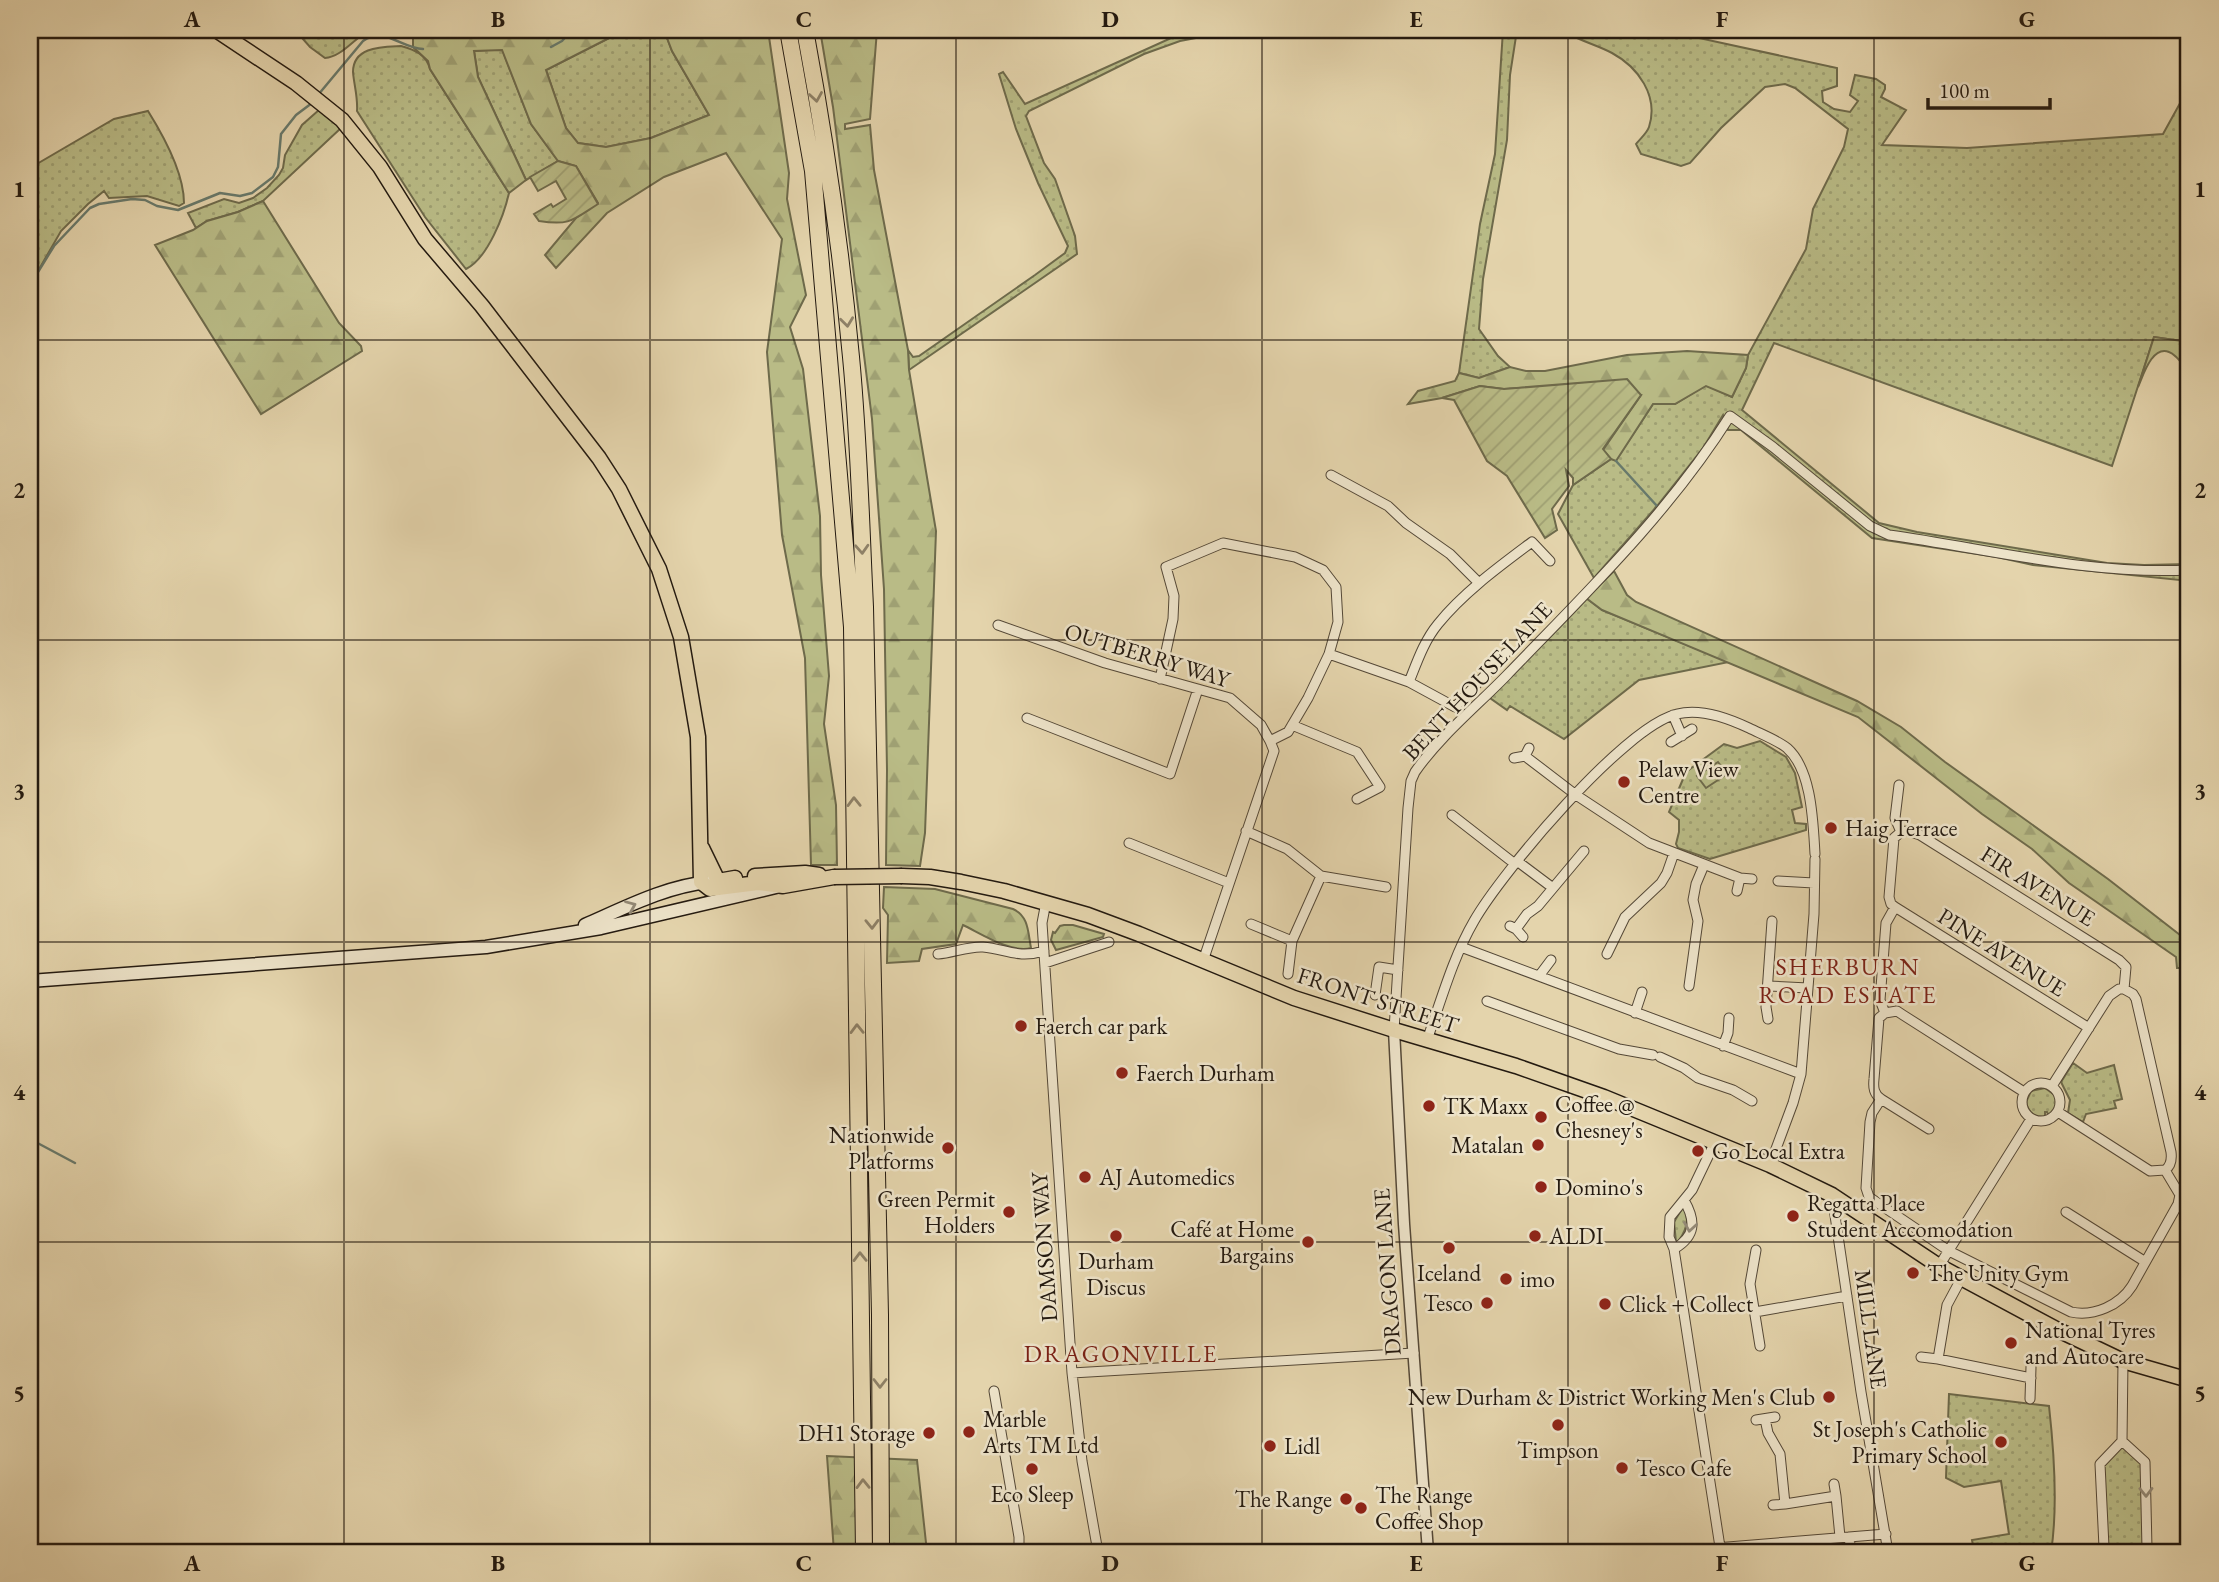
<svg xmlns="http://www.w3.org/2000/svg" width="2219" height="1582" font-family="'EB Garamond',serif">
	<style>
		.grass { fill: url(#grass-dots); stroke: #6e6a4b; stroke-width: 2 }
		.forest { fill: url(#forest-firs); stroke: #6e6a4b; stroke-width: 2 }
		.garden { fill: url(#garden-furrows); stroke: #6e6a4b; stroke-width: 2 }
		.pitch { fill: #b9bb86; stroke: #6e6a4b; stroke-width: 2 }
		.lines { fill: none; stroke-linecap: round; stroke-linejoin: round }
		.stream { stroke: #68796b; stroke-width: 2.5 }
		.minor-casing { stroke: #544837; stroke-width: 11 }
		.tertiary-casing { stroke: #544837; stroke-width: 13 }
		.secondary-casing { stroke: #241a10; stroke-width: 15 }
		.primary-casing { stroke: #241a10; stroke-width: 17 }
		.motorway-casing { stroke: #241a10; stroke-width: 18 }
		.minor { stroke: #ede3c9; stroke-width: 9 }
		.tertiary { stroke: #ede3c9; stroke-width: 10 }
		.secondary { stroke: #ede3c9; stroke-width: 12 }
		.primary { stroke: #e4d4ac; stroke-width: 14 }
		.motorway { stroke: #e4d4ac; stroke-width: 16 }
		.primary-bridge-casing { stroke: #241a10; stroke-width: 17; stroke-linecap: butt }
		.primary-bridge { stroke: #e4d4ac; stroke-width: 14 }
		.oneway { stroke: #8e8066 }
		.oneway2 { stroke: #938976 }
		.grid { fill: none; stroke: #241a10; stroke-width: 2; stroke-opacity: 0.55 }
		.poi-dot { fill: #8f2418; stroke: #ede3c9; stroke-width: 2.5 }
		.labels { text-anchor: middle; dominant-baseline: central; stroke-width: 5; stroke-linejoin: round; paint-order: stroke }
		.street-label { font-size: 23px; fill: #241a10; stroke: #ede3c9 }
		.poi-label { font-size: 23px; fill: #241a10; stroke: #ede3c9; text-anchor: start }
		.neighbourhood-label { font-size: 24px; letter-spacing: 2px; fill: #7a1f14; stroke: #ede3c9 }
		.neatline { fill: none; stroke: #241a10; stroke-width: 2.5 }
		.grid-label { font-size: 23px; text-anchor: middle; font-weight: bold; fill: #241a10 }
	</style>
	<defs>
		<pattern id="grass-dots" width="8" height="8" patternUnits="userSpaceOnUse" patternTransform="scale(1.75)"><rect width="8" height="8" fill="#b9bb86"/><path d="M2 2h.1M6 6h.1" fill="none" stroke="#9fa073" stroke-width="1.8" stroke-linecap="round"/></pattern>
		<pattern id="forest-firs" width="22" height="20" patternUnits="userSpaceOnUse" patternTransform="scale(1.75)"><rect width="22" height="20" fill="#b9bb86"/><path d="M5 1l3.5 6h-7zM16 11l3.5 6h-7z" fill="#9fa073"/></pattern>
		<pattern id="garden-furrows" width="10" height="10" patternUnits="userSpaceOnUse" patternTransform="scale(1.75)"><rect width="10" height="10" fill="#b9bb86"/><path d="M-1 1l2-2M0 10L10 0M9 11l2-2" fill="none" stroke="#9fa073"/></pattern>
	</defs>
	<rect width="100%" height="100%" fill="#e4d4ac"/>
	<filter id="stains"><feTurbulence type="fractalNoise" baseFrequency=".00286" numOctaves="4"/><feColorMatrix values="0 0 0 0 .2 0 0 0 0 .09 0 0 0 0 .02 0 0 0 .5 -.17"/></filter>
	<radialGradient id="worn" r=".72"><stop offset=".6" stop-color="#630" stop-opacity="0"/><stop offset="1" stop-color="#630" stop-opacity=".3"/></radialGradient>
	<path class="grass" d="M295,30h75c-15,7 -28,27 -45,28l-15,-11z
		M639,30h25l8,21 37,64 -58,23 -45,9 -28,-4 -12,-15 -20,-58 65,-33z
		M1198,30h171l-67,5 -69,-4 -53,10 -36,13 -115,57 -3,5 18,47 11,16 20,57 2,18 -168,116 -1,-20 5,7 6,-1 116,-81 30,-22 3,-7 -30,-63 -22,-54 -17,-55 4,-2 22,32 155,-70z
		M1503,30h14l-7,45 -3,65 -24,139 -4,50 19,27 12,11 -31,11 -20,-5 21,-149 15,-70z
		M1571,30h113l1,5 152,33v18l-15,5 1,11 11,7 16,3 8,-11 -8,-6 5,-20 21,4 9,6v4l-4,8 25,13 -24,35 85,3 196,-14 26,-47v255l-35,-5 -42,129 -338,-123 -32,67 137,113 38,9 190,31 37,2 45,-1v17l-156,-16 -36,-8 -125,-19 -131,-108h-13l-5,-15 -20,33 -46,58 -63,72 -36,-64 15,-29 38,-26 5,1 37,-56h22l31,-19 26,12 14,-29 2,-13 58,-106 7,-40 31,-62 4,-18 -53,-41 -10,-4 -20,3 -44,41 -31,35 -9,3 -40,-12 -5,-10c4,-5 11,-11 13,-17 10,-31 -11,-60 -37,-74 -13,-7 -28,-11 -41,-18z
		M401,46c14,4 25,8 29,23l79,124c-5,22 -21,65 -43,76l-41,-52 -68,-106c1,-14 -3,-26 -4,-39 0,-26 30,-25 48,-26z
		M502,49l29,75 27,37 -32,19 -48,-103 -4,-26z
		M320,109l21,19 -78,73 -25,11 -31,9 -11,7 -8,-15 36,-14 15,4 14,-5 14,-10 12,-13 4,-7 2,-13 17,-30z
		M148,111c15,24 36,63 36,92l-5,3 -32,-10 -38,2 -5,-7 -16,13 -27,27 -31,54v-117l84,-49z
		M1586,598l16,12 127,52 -90,18 -75,59 -54,-33 -3,4 -17,-12z
		M1760,741l26,16 9,16 7,34 -10,3 3,13 11,1v6l-96,29 -32,-11 -2,-4 3,-12v-12l-10,-8 17,-40 38,-28 13,4z
		M2073,1063l14,10 27,-8 8,34 -8,2 2,7 -30,6 -3,8 -15,-9 2,-13 -9,-18z
		M2045,1088l11,8 1,11 -8,9 -2,-4h-2v5c-10,2 -17,-5 -19,-15l5,-11z
		M1683,1207c8,12 3,24 -5,35h-2l-2,-20z
		M1949,1394l100,12c5,45 9,102 2,146l-77,-1 -2,-11 37,-6 -8,-53 -37,6 -18,-9z
		M2120,1447h5l17,16 1,84 -5,5h-24l-7,-7 -4,-80z"/>
	<path class="forest" d="M413,30h226l-28,7 -65,33 20,58 12,15 28,4 45,-9 58,-23 -37,-64 -8,-21h104l21,143 -2,26 19,96 -16,32 13,42 17,147 1,59 8,101 -5,48 12,81 1,60h-26l-6,-207 -23,-123 -15,-183 15,-113 -56,-86 -62,24 -57,36 -51,55 -11,-13 31,-37 22,-15 -22,-37 -18,-5 -27,-37 -29,-74 -28,1 4,26 48,103 -17,13 -79,-124 -2,-8 -15,-14z
		M820,30h57l-7,89 -25,5v5l25,-4 4,45 34,180 1,20 27,161 -11,302 -5,33 -34,-1 1,-95 -3,-181 -12,-170 -39,-312z
		M263,201l76,122 22,23 1,5 -101,63 -106,-169 38,-15 14,-9 31,-9z
		M2154,337l35,5v30c-5,-6 -13,-18 -20,-20 -17,-7 -26,24 -31,35z
		M1687,351l61,4 -2,13 -14,29 -26,-11 -31,18h-22l-37,57 -5,-2 -8,-9 38,-55 -90,-9 -47,3 -24,-3 -38,12 -34,6 10,-13 37,-10 4,-8 20,5 31,-11 16,4h19l82,-16z
		M1614,571l13,24 9,7 221,99 44,26 44,35 163,117 81,63v19l-5,7h-7l-1,-11 -107,-74 -37,-34 -50,-35 -124,-97 -256,-107 -16,-12z
		M884,887l51,2 78,20c16,7 15,24 18,39 -19,6 -51,-15 -68,-23l-7,19 -34,5 -3,12 -32,2 1,-48 -5,-7z
		M1064,925h9l31,9 -1,3 -47,13 -5,-10 2,-8 2,1 5,-7z
		M827,1456l90,4 10,92h-93z"/>
	<path class="garden" d="M558,161l18,5 22,38c-25,16 -28,22 -59,17l-5,-7 17,-10 2,3 13,-8 -10,-18 -18,10 -8,-14z
		M1627,379l14,16 -38,54 8,10 -38,26v-7l-7,-8 3,16 -17,23 5,21 -12,8 -38,-62 -20,-15 -33,-61 -12,-2 38,-12 24,3z"/>
	<path class="pitch" d="M1718,762l9,12 -21,14 -9,-12z"/>
	<g class="lines">
		<path class="stream" d="M551,47l11,-6 10,-11
			M318,95l45,-54c21,-15 38,7 60,8
			M30,285l24,-39 36,-38 9,-4 33,-5 13,1 12,6 21,4 42,-17 20,3 12,-3 21,-16 5,-10 3,-33 15,-19 16,-12
			M1616,461l41,45
			M30,1139l45,24"/>
		<g class="minor-casing">
			<path id="minor" d="M1331,475l57,31 18,17 44,31 29,29
				M998,625l107,38 125,35 31,27 9,16
				M1329,654l80,28 46,25 51,-54
				M1160,679l13,-60 1,-23 -8,-29 57,-24 72,14 28,13 13,17 2,35 -9,32 -21,44 -20,34 -18,9 4,10 -71,210
				M1409,682c8,-20 15,-41 29,-58 26,-32 62,-58 94,-82l18,19
				M1673,715l9,21
				M1027,718l143,56 28,-85
				M1292,725l65,27 23,35 -23,12
				M1671,742l21,-13
				M1529,748l-4,8 51,39 73,48 91,35 12,1
				M1514,758l11,-2
				M1899,785l-4,33 6,14 -7,6 -5,59 2,7 4,3 -9,16 -6,77 5,13 -6,5 -5,61c-1,9 0,15 7,20l-9,14 -2,9 -4,66 3,9 80,54 122,61c23,5 49,-7 61,-26l46,-82 2,-9 -15,-25c6,-4 7,-10 6,-18l-35,-153 -3,-5 -9,-5 2,-22 -7,-7 -199,-125 -12,-4 -7,1
				M1452,815l63,49
				M1246,831l41,18 34,27 65,11
				M1129,843l100,40
				M1517,861l36,27
				M1778,881l36,2
				M1737,891l3,-13
				M1046,902l-4,21 30,450 10,88 16,91
				M1895,907l194,121
				M1251,924l41,17 29,-65
				M1510,926l6,3 7,8
				M1516,929l11,-15 11,-8 46,-55
				M1461,947l340,127
				M938,954c14,-1 31,-8 45,-7 23,2 35,12 61,4
				M1607,954l18,-37 36,-34 6,-10 7,-20
				M1045,963l64,-21
				M1288,974l4,-33
				M1539,976l12,-16
				M1689,986l9,-65 -5,-21 3,-16 8,-19
				M1769,986l39,2
				M1375,995l4,-28 19,3
				M1487,1001l132,48 34,6
				M1635,1013l7,-21
				M1885,1013l12,-2 6,4 121,77
				M1768,1019l-2,-12 6,-86
				M1394,1030l14,-222 3,-27 4,-9c25,-36 62,-66 92,-97 79,-82 162,-162 223,-259l43,31 97,79 19,9c100,14 199,40 300,35
				M1427,1040c14,-39 26,-83 47,-119 28,-49 150,-194 203,-207 23,-6 51,4 72,14 12,6 28,12 38,20 25,22 26,74 28,106
				M1723,1046l5,-13 1,-15
				M1660,1057l24,11 14,10 35,12 19,11
				M2022 1102a19 19 0 1 1 38 0a19 19 0 1 1-38 0Z
				M2052,1086l57,-90 10,-7h5
				M1881,1099l48,30
				M2058,1112l92,59 15,-1
				M1715,1142l-23,48 -22,27 -1,20 5,12 46,298
				M1770,1165l23,-62 8,-29 13,-160 1,-55
				M1832,1195l29,197 27,160
				M2066,1212l78,49
				M1674,1249c22,-13 22,-28 10,-49
				M1756,1250l-6,34 10,62
				M1939,1266l92,-147
				M1961,1279l-14,26 -9,54 93,19
				M1755,1312l92,-16
				M1921,1357l17,2
				M1072,1373l342,-20
				M994,1391l25,146v15
				M2030,1399l1,-32
				M1765,1419l3,14 12,21 5,50 51,-8 4,41
				M1756,1420l19,-3
				M2122,1441l23,21 2,86 -4,4
				M1834,1484l2,12
				M1773,1505l12,-1
				M1849,1537l2,15
				M1703,1549l183,-15
				M1662,1552l33,-3
				M2109,1552l-5,-5 -4,-83 22,-23 1,-80"/>
		</g>
		<g class="tertiary-casing">
			<path id="tertiary" d="M1394,1030l10,194 24,328"/>
		</g>
		<g class="secondary-casing">
			<path id="secondary" d="M585,925c39,-17 81,-39 124,-43
				M30,981l456,-34 115,-19 175,-41"/>
		</g>
		<g class="primary-casing">
			<path id="primary" d="M216,30l80,53 46,37 38,47 45,72 57,67 117,152 20,31 40,80 22,68 17,100 3,145 9,7 48,-6 25,3 51,-9
				M702,848l16,33 17,-3
				M755,876l50,-3 14,2
				M902,876l28,1 31,5 43,9 84,24 51,19 155,64 100,32 122,36 88,31 166,68 62,30 107,71 117,63 67,32 66,19"/>
		</g>
		<g class="motorway-casing">
			<path id="motorway" d="M788,30l25,141 39,456 12,925
				M805,30c20,108 36,218 46,327 8,83 10,167 14,250l15,708 1,237"/>
		</g>
		<use href="#minor" class="minor"/>
		<use href="#tertiary" class="tertiary"/>
		<use href="#secondary" class="secondary"/>
		<use href="#primary" class="primary"/>
		<use href="#motorway" class="motorway"/>
		<g class="primary-bridge-casing">
			<path id="primary-bridge" d="M834,877l68,-1"/>
		</g>
		<use href="#primary-bridge" class="primary-bridge"/>
	</g>
	<defs><path id="oneway-chevron" d="M-2-3.5L2.5 0L-2 3.5" fill="none" stroke-width="1.6" stroke-linecap="round" stroke-linejoin="round" transform="scale(1.75)"/></defs>
	<g class="oneway">
		<use href="#oneway-chevron" transform="translate(816 97) rotate(81)"/>
		<use href="#oneway-chevron" transform="translate(847 322) rotate(83)"/>
		<use href="#oneway-chevron" transform="translate(862 549) rotate(87)"/>
		<use href="#oneway-chevron" transform="translate(854 802) rotate(-91)"/>
		<use href="#oneway-chevron" transform="translate(872 924) rotate(89)"/>
		<use href="#oneway-chevron" transform="translate(857 1029) rotate(-91)"/>
		<use href="#oneway-chevron" transform="translate(860 1257) rotate(-91)"/>
		<use href="#oneway-chevron" transform="translate(880 1383) rotate(90)"/>
		<use href="#oneway-chevron" transform="translate(863 1484) rotate(-91)"/>
	</g>
	<g class="oneway2">
		<use href="#oneway-chevron" transform="translate(631 906) rotate(-23)"/>
		<use href="#oneway-chevron" transform="translate(1690 1227) rotate(99)"/>
		<use href="#oneway-chevron" transform="translate(2146 1492) rotate(89)"/>
	</g>
	<path class="grid" d="M344,30v1522M650,30v1522M956,30v1522M1262,30v1522M1568,30v1522M1874,30v1522M30,340h2159M30,640h2159M30,942h2159M30,1242h2159"/>
	<g class="poi-dot">
		<circle cx="1624" cy="782" r="7"/>
		<circle cx="1831" cy="828" r="7"/>
		<circle cx="1021" cy="1026" r="7"/>
		<circle cx="1122" cy="1073" r="7"/>
		<circle cx="1429" cy="1106" r="7"/>
		<circle cx="1541" cy="1117" r="7"/>
		<circle cx="1538" cy="1145" r="7"/>
		<circle cx="948" cy="1148" r="7"/>
		<circle cx="1698" cy="1151" r="7"/>
		<circle cx="1085" cy="1177" r="7"/>
		<circle cx="1541" cy="1187" r="7"/>
		<circle cx="1009" cy="1212" r="7"/>
		<circle cx="1793" cy="1216" r="7"/>
		<circle cx="1116" cy="1236" r="7"/>
		<circle cx="1535" cy="1236" r="7"/>
		<circle cx="1308" cy="1242" r="7"/>
		<circle cx="1449" cy="1248" r="7"/>
		<circle cx="1913" cy="1273" r="7"/>
		<circle cx="1506" cy="1279" r="7"/>
		<circle cx="1487" cy="1303" r="7"/>
		<circle cx="1605" cy="1304" r="7"/>
		<circle cx="2011" cy="1343" r="7"/>
		<circle cx="1829" cy="1397" r="7"/>
		<circle cx="1558" cy="1425" r="7"/>
		<circle cx="969" cy="1432" r="7"/>
		<circle cx="929" cy="1433" r="7"/>
		<circle cx="2001" cy="1442" r="7"/>
		<circle cx="1270" cy="1446" r="7"/>
		<circle cx="1622" cy="1468" r="7"/>
		<circle cx="1032" cy="1469" r="7"/>
		<circle cx="1346" cy="1499" r="7"/>
		<circle cx="1361" cy="1508" r="7"/>
	</g>
	<g class="labels">
		<g class="street-label">
			<text transform="translate(1147 655) rotate(17)">OUTBERRY WAY</text>
			<text transform="translate(1477 681) rotate(-47)">BENT HOUSE LANE</text>
			<text transform="translate(2038 886) rotate(32)">FIR AVENUE</text>
			<text transform="translate(2002 952) rotate(32)">PINE AVENUE</text>
			<text transform="translate(1378 1000) rotate(18)">FRONT STREET</text>
			<text transform="translate(1044 1247) rotate(-94)">DAMSON WAY</text>
			<text transform="translate(1387 1272) rotate(-94)">DRAGON LANE</text>
			<text transform="translate(1871 1329) rotate(82)">MILL LANE</text>
		</g>
		<g class="poi-label">
			<text x="1638" y="769">Pelaw View<tspan x="1638" dy="26">Centre</tspan></text>
			<text x="1845" y="828">Haig Terrace</text>
			<text x="1035" y="1026">Faerch car park</text>
			<text x="1136" y="1073">Faerch Durham</text>
			<text x="1555" y="1104">Coffee @<tspan x="1555" dy="26">Chesney's</tspan></text>
			<text x="1443" y="1106">TK Maxx</text>
			<text x="934" y="1135" text-anchor="end">Nationwide<tspan x="934" dy="26">Platforms</tspan></text>
			<text x="1524" y="1145" text-anchor="end">Matalan</text>
			<text x="1712" y="1151">Go Local Extra</text>
			<text x="1099" y="1177">AJ Automedics</text>
			<text x="1555" y="1187">Domino's</text>
			<text x="995" y="1199" text-anchor="end">Green Permit<tspan x="995" dy="26">Holders</tspan></text>
			<text x="1807" y="1203">Regatta Place<tspan x="1807" dy="26">Student Accomodation</tspan></text>
			<text x="1294" y="1229" text-anchor="end">Café at Home<tspan x="1294" dy="26">Bargains</tspan></text>
			<text x="1549" y="1236">ALDI</text>
			<text x="1116" y="1261" text-anchor="middle">Durham<tspan x="1116" dy="26">Discus</tspan></text>
			<text x="1449" y="1273" text-anchor="middle">Iceland</text>
			<text x="1927" y="1273">The Unity Gym</text>
			<text x="1520" y="1279">imo</text>
			<text x="1473" y="1303" text-anchor="end">Tesco</text>
			<text x="1619" y="1304">Click + Collect</text>
			<text x="2025" y="1330">National Tyres<tspan x="2025" dy="26">and Autocare</tspan></text>
			<text x="1815" y="1397" text-anchor="end">New Durham &amp; District Working Men's Club</text>
			<text x="983" y="1419">Marble<tspan x="983" dy="26">Arts TM Ltd</tspan></text>
			<text x="1987" y="1429" text-anchor="end">St Joseph's Catholic<tspan x="1987" dy="26">Primary School</tspan></text>
			<text x="915" y="1433" text-anchor="end">DH1 Storage</text>
			<text x="1284" y="1446">Lidl</text>
			<text x="1558" y="1450" text-anchor="middle">Timpson</text>
			<text x="1636" y="1468">Tesco Cafe</text>
			<text x="1032" y="1494" text-anchor="middle">Eco Sleep</text>
			<text x="1375" y="1495">The Range<tspan x="1375" dy="26">Coffee Shop</tspan></text>
			<text x="1332" y="1499" text-anchor="end">The Range</text>
		</g>
		<g class="neighbourhood-label">
			<text x="1848" y="966">SHERBURN<tspan x="1848" dy="28">ROAD ESTATE</tspan></text>
			<text x="1121" y="1353">DRAGONVILLE</text>
		</g>
	</g>
	<rect width="2219" height="1582" fill="none" stroke="#e4d4ac" stroke-width="77"/>
	<path d="M1928 98v10h122v-10" fill="none" stroke="#241a10" stroke-width="3.5"/>
	<text x="1939" y="98" font-size="21" fill="#241a10" stroke="#ede3c9" stroke-width="5" paint-order="stroke">100 m</text>
	<rect x="38" y="38" width="2142" height="1506" class="neatline"/>
	<g class="grid-label">
		<text x="192" y="27">A</text>
		<text x="498" y="27">B</text>
		<text x="804" y="27">C</text>
		<text x="1110" y="27">D</text>
		<text x="1416" y="27">E</text>
		<text x="1722" y="27">F</text>
		<text x="2027" y="27">G</text>
		<text x="19" y="197">1</text>
		<text x="2200" y="197">1</text>
		<text x="19" y="498">2</text>
		<text x="2200" y="498">2</text>
		<text x="19" y="799">3</text>
		<text x="2200" y="799">3</text>
		<text x="19" y="1100">4</text>
		<text x="2200" y="1100">4</text>
		<text x="19" y="1401">5</text>
		<text x="2200" y="1401">5</text>
		<text x="192" y="1571">A</text>
		<text x="498" y="1571">B</text>
		<text x="804" y="1571">C</text>
		<text x="1110" y="1571">D</text>
		<text x="1416" y="1571">E</text>
		<text x="1722" y="1571">F</text>
		<text x="2027" y="1571">G</text>
	</g>
	<rect width="100%" height="100%" filter="url(#stains)"/>
	<rect width="100%" height="100%" fill="url(#worn)"/>
</svg>
